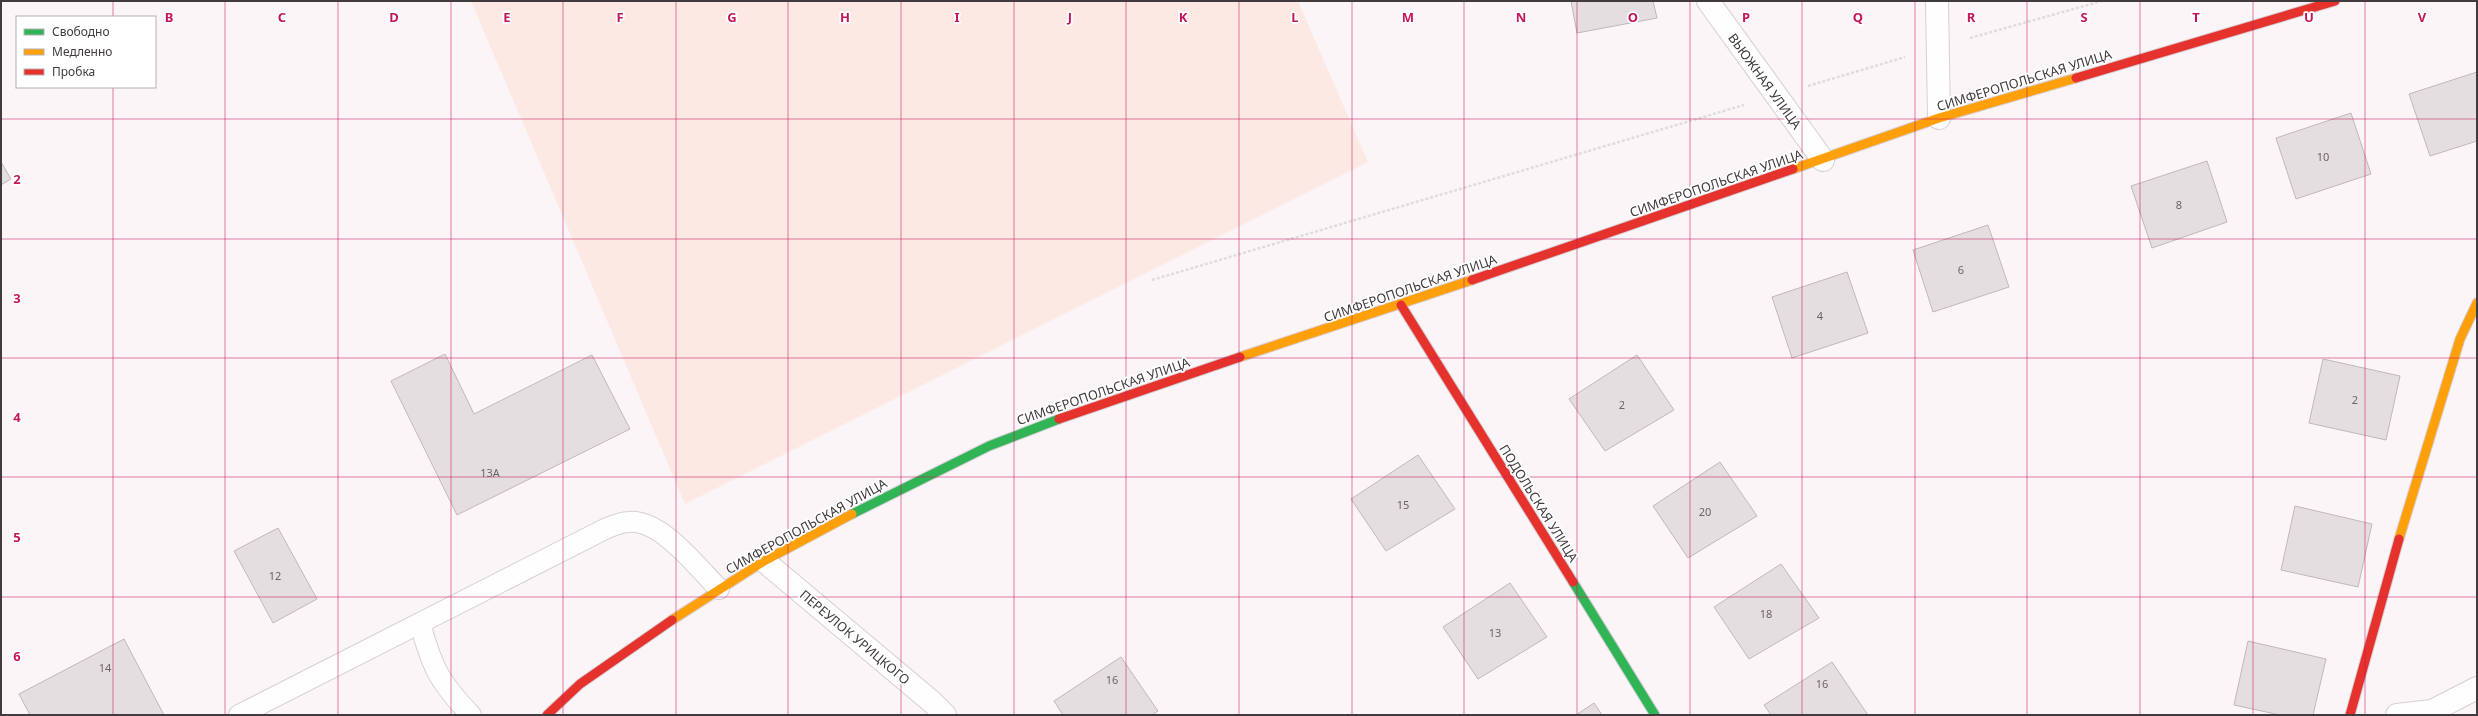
<svg xmlns="http://www.w3.org/2000/svg" width="2478" height="716" font-family="'Noto Sans',sans-serif">
	<style>
		.green { fill: #fde9e4 }
		.building { fill: #e5dee0; stroke: #c0b8ba }
		.lines { fill: none; stroke-linecap: round; stroke-linejoin: round }
		.lane-casing { stroke: #d6cfd4; stroke-width: 22 }
		.street-casing { stroke: #d6cfd4; stroke-width: 24 }
		.fast-casing { stroke: #d6cfd4; stroke-width: 11 }
		.slow-casing { stroke: #d6cfd4; stroke-width: 11 }
		.jam-casing { stroke: #d6cfd4; stroke-width: 11 }
		.path { stroke: #dfdcde; stroke-width: 2.5; stroke-dasharray: 3 2; stroke-linecap: butt }
		.lane { stroke: #fefefe; stroke-width: 20 }
		.street { stroke: #fefefe; stroke-width: 22 }
		.fast { stroke: #30b455; stroke-width: 9 }
		.slow { stroke: #ff9f0a; stroke-width: 9 }
		.jam { stroke: #e5322d; stroke-width: 9 }
		.grid { fill: none; stroke: #c2185b; stroke-width: 1; stroke-opacity: 0.55 }
		.labels { text-anchor: middle; dominant-baseline: central; stroke-width: 3.5; stroke-linejoin: round; paint-order: stroke }
		.number-label { font-size: 11px; fill: #6b6468 }
		.street-label { font-size: 13px; fill: #413a3f; stroke: #fff }
		.grid-label { font-size: 13px; text-anchor: middle; font-weight: bold; fill: #c2185b; stroke: #fff; stroke-width: 3.5; stroke-linejoin: round; paint-order: stroke }
	</style>
	<rect width="100%" height="100%" fill="#fbf5f8"/>
	<path class="green" d="M471,1h827l70,161 -683,342z"/>
	<path class="building" d="M1571,1h82l4,17 -80,15z
		M2477,72v69l-47,15 -21,-62z
		M2351,113l20,61 -75,25 -20,-61z
		M2207,161l20,61 -75,26 -21,-62z
		M1,162l10,17 -10,6z
		M1988,225l21,62 -76,25 -20,-62z
		M1847,272l21,61 -76,25 -20,-61z
		M445,354l29,60 118,-59 38,74 -173,86 -66,-134z
		M1637,355l37,55 -69,41 -36,-52z
		M2323,359l77,17 -14,64 -77,-17z
		M1418,455l37,54 -69,42 -35,-52z
		M1720,462l37,54 -69,42 -35,-52z
		M2295,506l77,18 -14,63 -77,-17z
		M278,528l39,71 -44,24 -39,-72z
		M1781,564l38,54 -70,41 -35,-52z
		M1510,583l37,54 -69,42 -35,-52z
		M124,639l40,76h-134l-11,-21z
		M2248,641l78,18 -13,56h-33l-46,-10z
		M1121,657l37,54 -6,4h-89l-9,-14z
		M1832,662l36,53h-97l-7,-10z
		M1594,703l8,12h-26z"/>
	<g class="lines">
		<g class="lane-casing">
			<path id="lane" d="M420,623c12,44 19,59 51,92
				M239,715l366,-186c7,-3 16,-7 24,-7 32,-3 69,46 90,67"/>
		</g>
		<g class="street-casing">
			<path id="street" d="M1708,1l115,159
				M1937,1l2,117
				M764,561l168,141 13,13
				M2397,715l35,-4 45,-23"/>
		</g>
		<g class="fast-casing">
			<path id="fast" d="M852,514l137,-68 70,-27
				M1573,582l82,133"/>
		</g>
		<g class="slow-casing">
			<path id="slow" d="M1793,169l146,-51 137,-40
				M1240,357l232,-77
				M2399,539l61,-200 17,-36
				M672,620l92,-59 88,-47"/>
		</g>
		<g class="jam-casing">
			<path id="jam" d="M2076,78l259,-77
				M1472,280l321,-111
				M1401,305l172,277
				M1059,419l181,-62
				M547,715l33,-31 92,-64
				M2350,715l49,-176"/>
		</g>
		<path class="path" d="M1970,38l132,-37
			M1808,86l97,-29
			M1152,280l592,-175"/>
		<use href="#lane" class="lane"/>
		<use href="#street" class="street"/>
		<use href="#fast" class="fast"/>
		<use href="#slow" class="slow"/>
		<use href="#jam" class="jam"/>
	</g>
	<path class="grid" d="M113,1v16M225,1v714M338,1v714M451,1v714M563,1v714M676,1v714M788,1v714M901,1v714M1014,1v714M1126,1v714M1239,1v714M1352,1v714M1464,1v714M1577,1v714M1690,1v714M1802,1v714M1915,1v714M2027,1v714M2140,1v714M2253,1v714M2365,1v714M113,87v628M1,119h2476M1,239h2476M1,358h2476M1,477h2476M1,597h2476"/>
	<g class="labels">
		<g class="number-label">
			<text x="2323" y="156">10</text>
			<text x="2179" y="204">8</text>
			<text x="1961" y="269">6</text>
			<text x="1820" y="315">4</text>
			<text x="2355" y="399">2</text>
			<text x="1622" y="404">2</text>
			<text x="490" y="472">13А</text>
			<text x="1403" y="504">15</text>
			<text x="1705" y="511">20</text>
			<text x="275" y="575">12</text>
			<text x="1766" y="613">18</text>
			<text x="1495" y="632">13</text>
			<text x="105" y="667">14</text>
			<text x="1112" y="679">16</text>
			<text x="1822" y="683">16</text>
		</g>
		<g class="street-label">
			<text transform="translate(2024 80) rotate(-17)">СИМФЕРОПОЛЬСКАЯ УЛИЦА</text>
			<text transform="translate(1765 81) rotate(54)">ВЬЮЖНАЯ УЛИЦА</text>
			<text transform="translate(1716 183) rotate(-19)">СИМФЕРОПОЛЬСКАЯ УЛИЦА</text>
			<text transform="translate(1410 288) rotate(-19)">СИМФЕРОПОЛЬСКАЯ УЛИЦА</text>
			<text transform="translate(1103 391) rotate(-19)">СИМФЕРОПОЛЬСКАЯ УЛИЦА</text>
			<text transform="translate(1539 503) rotate(58)">ПОДОЛЬСКАЯ УЛИЦА</text>
			<text transform="translate(806 526) rotate(-29)">СИМФЕРОПОЛЬСКАЯ УЛИЦА</text>
			<text transform="translate(855 637) rotate(40)">ПЕРЕУЛОК УРИЦКОГО</text>
		</g>
	</g>
	<g class="grid-label">
		<text x="169" y="22">B</text>
		<text x="282" y="22">C</text>
		<text x="394" y="22">D</text>
		<text x="507" y="22">E</text>
		<text x="620" y="22">F</text>
		<text x="732" y="22">G</text>
		<text x="845" y="22">H</text>
		<text x="957" y="22">I</text>
		<text x="1070" y="22">J</text>
		<text x="1183" y="22">K</text>
		<text x="1295" y="22">L</text>
		<text x="1408" y="22">M</text>
		<text x="1521" y="22">N</text>
		<text x="1633" y="22">O</text>
		<text x="1746" y="22">P</text>
		<text x="1858" y="22">Q</text>
		<text x="1971" y="22">R</text>
		<text x="2084" y="22">S</text>
		<text x="2196" y="22">T</text>
		<text x="2309" y="22">U</text>
		<text x="2422" y="22">V</text>
		<text x="17" y="184">2</text>
		<text x="17" y="303">3</text>
		<text x="17" y="422">4</text>
		<text x="17" y="542">5</text>
		<text x="17" y="661">6</text>
	</g>
	<rect width="2478" height="716" fill="none" stroke="#413a3f" stroke-width="4"/>
	<rect x="16" y="16" width="140" height="72" fill="#ffffff" stroke="#b3b0b2"/>
	<rect x="24" y="29" width="20" height="6" fill="#30b455" stroke="#b3b0b2"/>
	<text x="52" y="36" font-size="12" fill="#413a3f">Свободно</text>
	<rect x="24" y="49" width="20" height="6" fill="#ff9f0a" stroke="#b3b0b2"/>
	<text x="52" y="56" font-size="12" fill="#413a3f">Медленно</text>
	<rect x="24" y="69" width="20" height="6" fill="#e5322d" stroke="#b3b0b2"/>
	<text x="52" y="76" font-size="12" fill="#413a3f">Пробка</text>
</svg>
